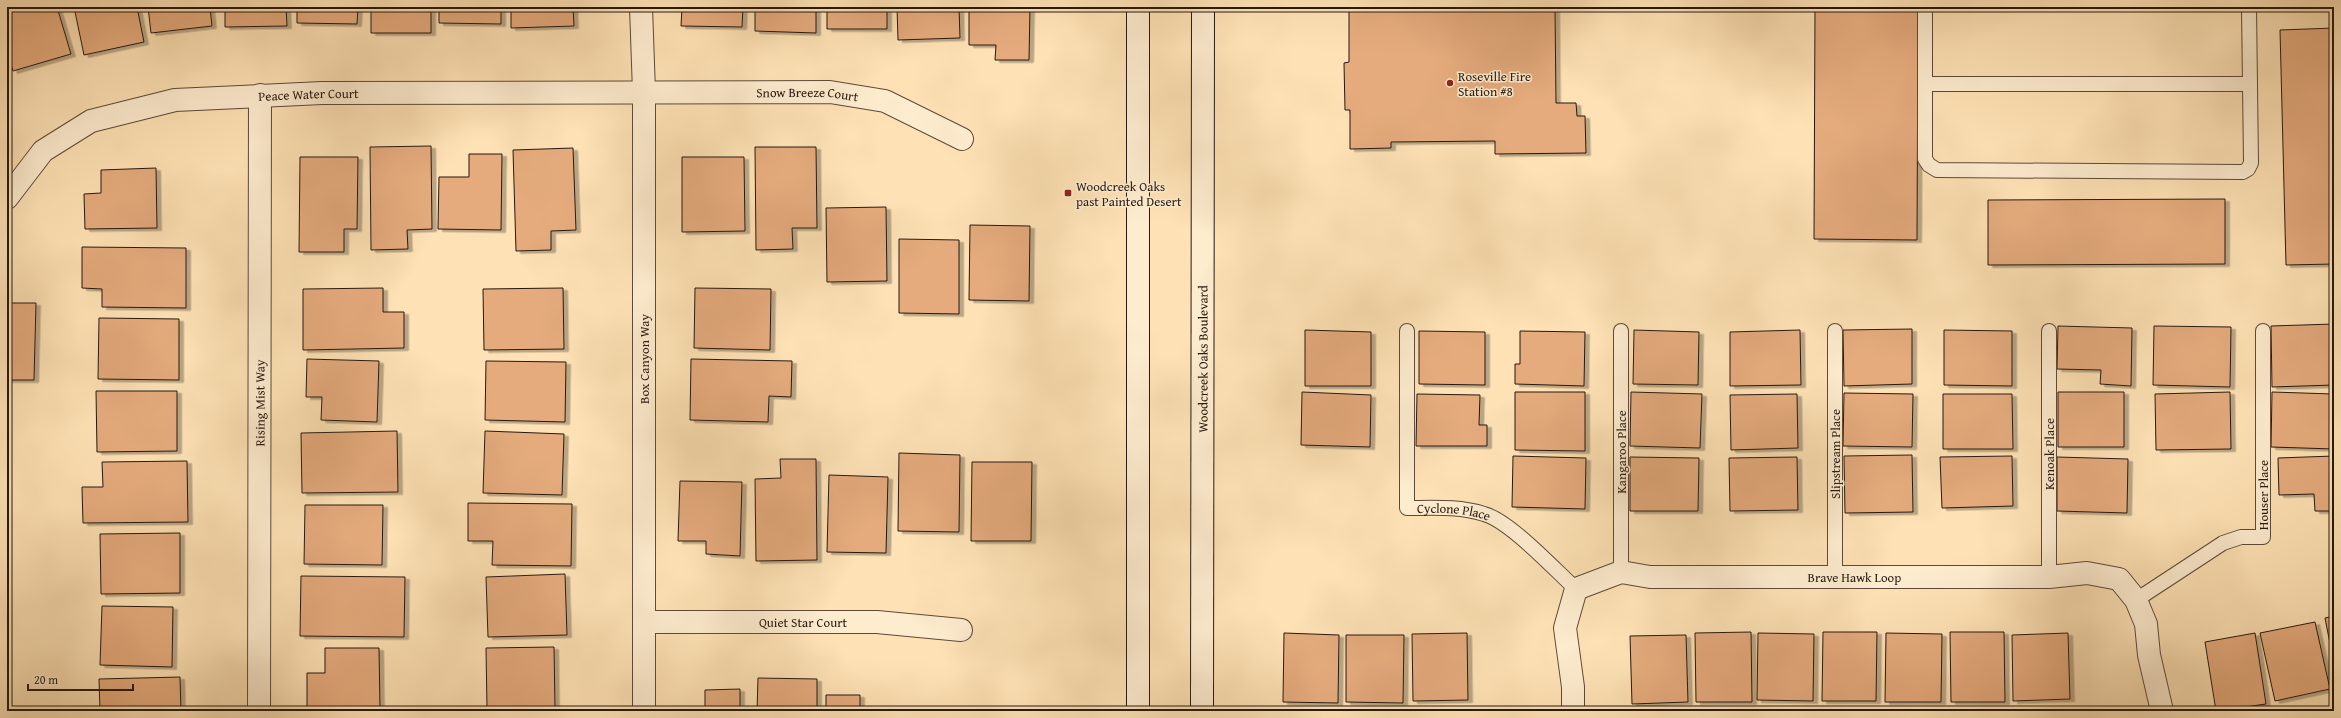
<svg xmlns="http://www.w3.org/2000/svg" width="2341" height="718" font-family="'Gentium Book Plus',serif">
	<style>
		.building { fill: #e5ab7d; stroke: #261810; filter: url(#shadow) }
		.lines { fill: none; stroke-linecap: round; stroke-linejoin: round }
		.lane-casing { stroke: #5c4a39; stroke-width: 16 }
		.street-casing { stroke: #5c4a39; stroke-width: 24 }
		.secondary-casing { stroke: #261810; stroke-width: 24 }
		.lane { stroke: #feeccf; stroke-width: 14 }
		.street { stroke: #feeccf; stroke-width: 22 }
		.secondary { stroke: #feeccf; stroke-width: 22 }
		.poi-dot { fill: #8f2418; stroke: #feeccf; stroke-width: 1.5 }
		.labels { text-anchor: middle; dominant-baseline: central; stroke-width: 3; stroke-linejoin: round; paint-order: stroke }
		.poi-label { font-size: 13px; fill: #261810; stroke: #feeccf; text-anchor: start }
		.street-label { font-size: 13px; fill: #261810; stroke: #feeccf }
	</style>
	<defs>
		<filter id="shadow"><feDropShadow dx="4.5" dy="2.5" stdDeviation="0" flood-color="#0004"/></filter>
	</defs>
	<rect width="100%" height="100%" fill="#fee2b5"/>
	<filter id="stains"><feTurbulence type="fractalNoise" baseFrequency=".005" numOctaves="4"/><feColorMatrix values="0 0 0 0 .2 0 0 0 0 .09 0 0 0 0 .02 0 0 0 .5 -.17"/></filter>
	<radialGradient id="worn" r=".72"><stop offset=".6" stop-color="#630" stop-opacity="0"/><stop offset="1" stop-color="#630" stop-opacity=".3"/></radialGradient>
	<path class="building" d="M7,7h50l14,47 -58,17 -6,-20z
		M74,7h63l7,35 -60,13z
		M148,7h62l2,19 -61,7z
		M225,7h61l1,19 -62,1z
		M297,7h61l-1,17 -60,-1z
		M371,7h60v26h-60z
		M439,7h62v17l-62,-1z
		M511,7h62l1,19 -63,2z
		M682,7h61l-1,20 -61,-1z
		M755,7h61v26l-61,-2z
		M827,7h60v22h-60z
		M897,7h62l1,31 -62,2z
		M969,7h61l-1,53h-34l1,-15h-27z
		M1349,7h206l1,96h20l1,13h8l1,37 -91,1v-13l-104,1v6l-41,1v-39h-5l-1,-47 5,-1z
		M1815,7h103l-1,233 -103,-1z
		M2334,28v236l-48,1 -6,-235z
		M431,146l1,83 -25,1 1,19 -37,1 -1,-103z
		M755,147h61l1,81h-25l1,21 -37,1z
		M573,148l3,82 -25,1v19l-35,1 -3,-101z
		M469,154h33l-1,76 -63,-1 1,-52h30z
		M300,157h58l-1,72h-13v23h-45z
		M682,157h62l1,74 -63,1z
		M156,168l1,60 -72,1 -1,-35 17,-1v-23z
		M2225,199v65l-237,1v-65z
		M886,207l1,74 -60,1 -1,-74z
		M970,225l60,1 -1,75 -60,-1z
		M899,239l60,1v74l-60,-1z
		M82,247l104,1v60l-84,-1v-18l-20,-1z
		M383,288v24h21v36l-101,2v-61z
		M563,288l1,61 -80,1 -1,-61z
		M695,288l76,1 -1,61 -76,-2z
		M7,303h29l-2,77h-27z
		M99,318l80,1v61l-81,-1z
		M2334,324v61l-62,2 -1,-61z
		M2058,326l74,2 -1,58 -31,-2 1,-14 -44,-1z
		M2154,326l77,1 -1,60 -77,-2z
		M1912,329v55l-68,2 -1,-56z
		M1305,330l66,2v54h-66z
		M1634,330l65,2 -1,53 -65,-1z
		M1800,330l1,55 -71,1v-54z
		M1944,330l68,1v55l-68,-1z
		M1419,331l66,1v53l-66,-1z
		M1520,331l65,1 -1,54 -69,-2v-20h5z
		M307,359l72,2 -2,61 -56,-2 1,-23h-16z
		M691,359l101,2 -1,36 -22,-1 -1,26 -78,-2z
		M486,361l80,1 -1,60 -80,-2z
		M96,391h81v60l-80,1z
		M1302,392l69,3 -1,52 -69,-2z
		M1515,392h70v59l-70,-1z
		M1631,392l71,2 -2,54 -70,-2z
		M2058,392h66v55h-66z
		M2230,392l1,57 -75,1 -1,-56z
		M2272,392l61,2 1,55 -63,-2z
		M1844,393l69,1 -1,53 -69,-1z
		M1417,394l63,1 -1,30h8v21h-71z
		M1797,394l1,54 -67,2 -1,-55z
		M1943,394h69l1,55h-70z
		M397,431l1,61 -96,1 -1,-60z
		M485,431l79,3 -2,61 -79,-2z
		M899,453l61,2 -1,77 -61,-1z
		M1912,455l1,57 -68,1 -1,-57z
		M1513,456l73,2 -1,51 -73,-2z
		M2012,456l1,50 -71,2 -2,-51z
		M2334,456v55h-19l-1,-17 -35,1 -1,-37z
		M1630,457l69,1 -1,53h-68z
		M1797,457l1,53 -68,1 -1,-53z
		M2057,457l71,2 -1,54 -70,-2z
		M780,459h36l1,101 -61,1 -1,-82 26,-1z
		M187,461l1,61 -105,1 -1,-36h21l-1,-25z
		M972,462h60l-1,79h-60z
		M829,475l59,2 -2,76 -59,-1z
		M680,481l62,1 -2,74 -34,-2v-13h-28z
		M468,503l104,1 -1,62 -79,-1 1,-24h-25z
		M305,505h78l-1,60 -78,-1z
		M180,533v60l-79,1 -1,-60z
		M565,574l2,61 -79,2 -2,-60z
		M301,576l104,1 -1,60 -104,-1z
		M102,606l71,1 -1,60 -72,-2z
		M2334,616v48l-9,-46z
		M2315,622l15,67 -55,12 -15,-68z
		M1751,632l1,70h-56l-1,-69z
		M1823,632h54l-1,69h-54z
		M1950,632h54l1,70h-54z
		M1284,633l55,2 -1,68 -55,-1z
		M1467,633l1,67 -55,1 -1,-67z
		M1758,633l56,1 -1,67 -56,-1z
		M1886,633l56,1 -1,68h-56z
		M2068,633l2,66 -57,2 -1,-66z
		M2255,633l11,71 -50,7 -11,-69z
		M1346,635h58l-1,68 -57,-1z
		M1686,635l2,67 -56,2 -2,-68z
		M554,647l1,60 -68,1 -1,-60z
		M325,648h54l1,60h-73v-35h18z
		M180,677l1,34h-81l-1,-32z
		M758,678l59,1v32h-60z
		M740,689v22h-62v-3h27v-18z
		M826,695h34v16h-34z"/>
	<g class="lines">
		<g class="lane-casing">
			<g id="lane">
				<path d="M1925,7v152l4,6 8,5 306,2 5,-3 3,-6 -2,-156"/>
				<path d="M1926,84h324"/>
				<path id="s1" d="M1407,331v177c26,0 52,-2 77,6 26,7 71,56 92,75"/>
				<path d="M1621,331v241"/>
				<path d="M1835,331v246"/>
				<path d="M2049,331v246"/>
				<path d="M2136,600l87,-57 18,-6h22v-206"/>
			</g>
		</g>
		<g class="street-casing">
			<g id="street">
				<path d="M641,7l3,85v619"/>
				<path id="s2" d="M7,198l36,-47 48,-30 84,-21 147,-7 508,-1 55,9 77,38"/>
				<path id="s3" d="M644,622h233l84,8"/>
				<path id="s4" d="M259,711l1,-616"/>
				<path id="s5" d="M1573,711v-24l-8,-59 11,-39 45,-17 29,5h399l38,-4 32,6 17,21 10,24 3,31 13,56"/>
			</g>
		</g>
		<g class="secondary-casing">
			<g id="secondary">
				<path d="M1138,7v704"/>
				<path id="s6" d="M1202,711l1,-704"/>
			</g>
		</g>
		<use href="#lane" class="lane"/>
		<use href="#street" class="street"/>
		<use href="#secondary" class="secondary"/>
	</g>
	<g class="poi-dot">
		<circle cx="1450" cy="83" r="4"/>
		<rect x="1064" y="189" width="8" height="8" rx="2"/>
	</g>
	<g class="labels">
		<g class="poi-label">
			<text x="1458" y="76">Roseville Fire<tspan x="1458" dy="15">Station #8</tspan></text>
			<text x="1076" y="186">Woodcreek Oaks<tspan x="1076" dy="15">past Painted Desert</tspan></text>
		</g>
		<g class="street-label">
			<text stroke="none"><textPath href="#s2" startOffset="336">Peace Water Court</textPath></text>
			<text stroke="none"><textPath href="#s2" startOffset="835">Snow Breeze Court</textPath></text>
			<text transform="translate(644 359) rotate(-90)">Box Canyon Way</text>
			<text stroke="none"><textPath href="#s6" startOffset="352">Woodcreek Oaks Boulevard</textPath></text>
			<text stroke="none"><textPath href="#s4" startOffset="308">Rising Mist Way</textPath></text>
			<text transform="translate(1621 452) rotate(-90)">Kangaroo Place</text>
			<text transform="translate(1835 454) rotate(-90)">Slipstream Place</text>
			<text transform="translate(2049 454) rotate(-90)">Kenoak Place</text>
			<text transform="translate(2263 495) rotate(-90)">Houser Place</text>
			<text stroke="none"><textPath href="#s1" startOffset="224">Cyclone Place</textPath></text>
			<text stroke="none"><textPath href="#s5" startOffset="406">Brave Hawk Loop</textPath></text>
			<text stroke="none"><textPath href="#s3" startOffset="159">Quiet Star Court</textPath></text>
		</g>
	</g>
	<rect width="2341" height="718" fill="none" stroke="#fee2b5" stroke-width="24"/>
	<rect x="8" y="8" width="2325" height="702" fill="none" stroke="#261810" stroke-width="2"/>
	<rect x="12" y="12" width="2317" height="694" fill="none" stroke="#261810"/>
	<path d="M28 684v6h105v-6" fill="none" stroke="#261810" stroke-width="2"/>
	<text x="34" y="684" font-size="12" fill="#261810" stroke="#feeccf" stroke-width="3" paint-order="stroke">20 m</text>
	<rect width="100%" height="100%" filter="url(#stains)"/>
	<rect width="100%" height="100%" fill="url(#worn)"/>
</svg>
